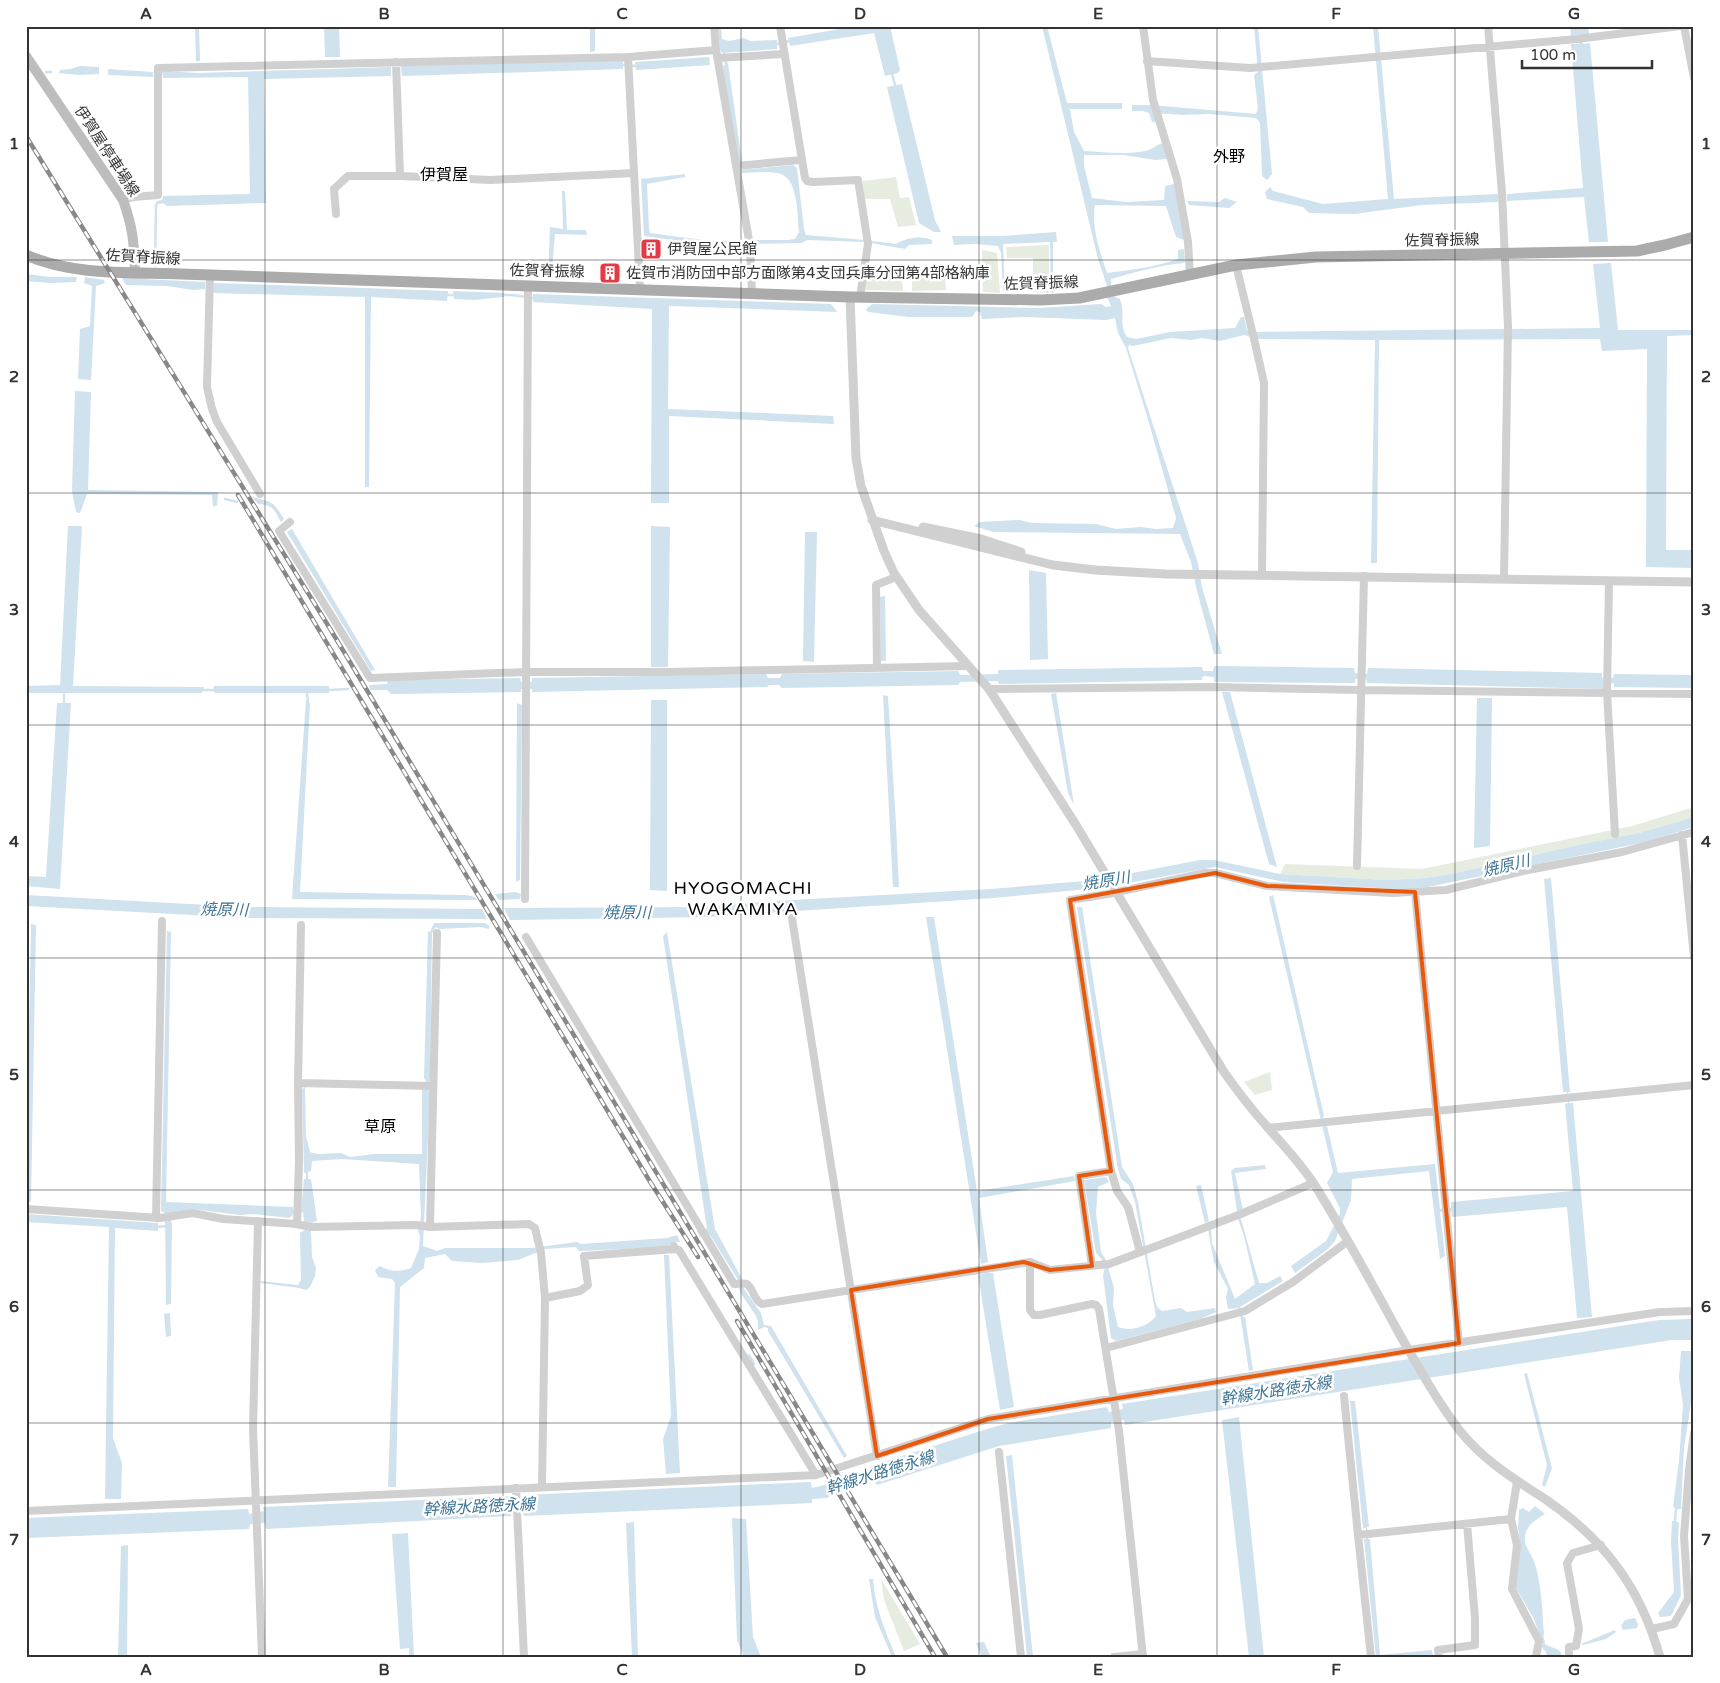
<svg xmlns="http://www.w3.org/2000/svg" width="1720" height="1683" font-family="'Varela Round','Noto Sans JP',sans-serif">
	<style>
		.green { fill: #e6ecdf }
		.water { fill: #cfe2ee }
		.pier { fill: #fff }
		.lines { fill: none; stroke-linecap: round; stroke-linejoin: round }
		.stream { stroke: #cfe2ee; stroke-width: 2.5 }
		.minor { stroke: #d0d0d0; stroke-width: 8 }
		.tertiary { stroke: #d0d0d0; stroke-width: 9 }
		.secondary { stroke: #bdbdbd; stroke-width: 10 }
		.primary { stroke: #ababab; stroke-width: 11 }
		.rail-casing { stroke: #888; stroke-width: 4.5 }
		.rail { stroke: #fff; stroke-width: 2.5; stroke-dasharray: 8; stroke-linecap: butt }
		.marked { fill: none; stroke: #e8590c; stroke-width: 4; stroke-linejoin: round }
		.grid { fill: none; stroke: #333; stroke-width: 1; stroke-opacity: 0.55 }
		.labels { text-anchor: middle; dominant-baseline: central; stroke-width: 5; stroke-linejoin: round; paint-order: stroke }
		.street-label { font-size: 15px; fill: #333; stroke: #fff }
		.poi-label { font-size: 15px; fill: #333; stroke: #fff; text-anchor: start }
		.neighbourhood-label { font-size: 16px; fill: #000; stroke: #fff }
		.water-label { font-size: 16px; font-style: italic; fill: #3f7597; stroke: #fff }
		.quarter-label { font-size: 18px; letter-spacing: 1px; fill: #000; stroke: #fff }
		.neatline { fill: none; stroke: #333; stroke-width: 2 }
		.grid-label { font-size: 16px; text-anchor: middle; font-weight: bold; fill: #333 }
	</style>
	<rect width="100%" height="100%" fill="#fff"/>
	<path class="green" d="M896,177l4,21 9,-1 7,28 -18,2 -8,-28h-26l-1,-18z
		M1049,245v48l-16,-1v-34h-26l-1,-11z
		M982,250l15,3 3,40 -17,-1z
		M868,268l33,3 2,20 -38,-1z
		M945,278l1,12 -34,1v-12z
		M1694,807v10l-55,16 -57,11 -131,30 -27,4 -38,2 -106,-6 5,-10 137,5 210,-43z
		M1270,1072l2,18 -17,5 -11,-13z
		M881,1579l39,65 -16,7 -20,-51z"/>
	<path class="water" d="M195,26h4l1,35h-4z
		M324,26h15l1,31h-15z
		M590,26h5v25l-5,1z
		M718,26h3l1,13 7,2 15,-3 6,3 27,-1v9l-55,4 -2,-3z
		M857,26h33l10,44 -2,3 -13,3 -11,-43 -84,13 -2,-8z
		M1042,26h5l20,77h55v6h-52l4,23 10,19c19,1 41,4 61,0 7,-1 10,-6 18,-8l4,16 -12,1 -31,-5h-40v11l8,32 34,4 38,-2 1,-14 9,-2 10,56 -8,-3 -10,-31 -71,-1c-4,21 5,47 12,68 24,-3 48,-6 71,-14v-9l6,-1 1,14c-25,2 -50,9 -74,16v9l-3,1 -10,-30z
		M1254,26h4l14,148 -5,6 -5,-4 -2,-53 -4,-5 -47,-4 -26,1 -29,-2 2,9h-4l-3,-9 -6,-2h-11v-6h19l105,9 2,-5 -4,-34 4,-3z
		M1373,26h5l16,173 104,-5v8l-76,3 -68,9 -45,-1 -6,-6 -36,-8 -2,-7 5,-5 3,4 50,13 65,-5z
		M1570,26h18l1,8 -7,1 1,9 7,-1 18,199h-19l-5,-45 -77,4v-7l76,-6 -12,-144h8l-1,-9 -7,1z
		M709,57l1,8 -74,5 -1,-8z
		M623,60v9l-221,7 -1,-10z
		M728,63l14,99h-4l-15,-96z
		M80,66l19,1v7l-20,1 -20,-2 1,-3 10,-1z
		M391,67v9l-127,3 2,124 -99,3 -4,-3 -7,2v-4l6,-1 1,-4 87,-2 -2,-117 -85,1 -1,-7 36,2z
		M108,69l45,3v5l-45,-2z
		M902,84l33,136 6,12h-7l-15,-9 -32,-136z
		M793,165l4,3 7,61 2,6 59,5 31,4c9,-6 26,-9 36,-4v4l-23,1 -4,4 -40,-7 -58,-2 -5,3 -49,1 -1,-4h36l7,-1 4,-7c-2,-17 0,-56 -22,-59 -12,-2 -25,0 -36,0l-1,-3z
		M685,174v3l-38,7 2,45 1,4 68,9 -17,2 -57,-8 -3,-57z
		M562,191h3l2,39h19l1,5 -32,-1 -3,36 -4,9 2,-52 13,2z
		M1225,198l12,4 -8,6 -40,-3 -2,-4 32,1z
		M1056,232l1,10h-4v51h-2l-1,-51 -47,2 2,47h-2l-2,-38 -3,-7 -23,-2 -21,1 -2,-9h51z
		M1611,263l7,67h76v5l-27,1 -1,214h28v18l-48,-1 1,-218 -45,2 -2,-12 -221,1 -2,223h-6l4,-223 -116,-1 -15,-4 -24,6 -18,-3 -11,2 -20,-2 -38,8 -4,-1 -1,3 70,215 4,24 20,67h-8l-18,-67 -5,-25 -11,-28 -187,-2 -19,-6 6,-4 39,-2 13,3 64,1 20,5 25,-2 15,2 17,-1 3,-10 -29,-102 -21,-68 -8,-15 -3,-15 -9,2 -81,-3 -43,2 -2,-7 -4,-1 -4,6h-63l-41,-5 -2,-2 -29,1 1,1 -169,-6 -1,103 165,7 1,8 -165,-8v87h-18l1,-194 -119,-7v-8l298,10 2,2h37l2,-2 168,4 61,-4 5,3 5,-1 -4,-9 6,-1 7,3c6,15 -2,24 7,38l9,2 34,-7 65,-4 6,-11h3l3,13 12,2 341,-4 -7,-64z
		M26,274l25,3h26l-1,5 -26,1 -24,-2z
		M85,277l19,3 1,3 -9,3 -5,94 -13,-1 2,-50 10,-3 2,-40 -8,-3z
		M122,278l83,4v7l-12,1 -26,-4 -41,-1z
		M214,283l234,8 -1,10 -76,-4 -2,190h-4v-190l-152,-4z
		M453,291l52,2 -1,4 -30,3 -20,-1z
		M75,391l16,1 -3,98 130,2 -1,14h-4l-1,-11 -125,-1 -7,19 -4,-1 -4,-21z
		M252,497c20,5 21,4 32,22l-3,3c-7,-12 -7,-17 -23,-18z
		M68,526h14l-9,160 131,1 -2,6h-176v-7l34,-1z
		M651,526l19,1 -2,140h-17z
		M292,529l83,141 -4,1 -84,-139z
		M805,532h12l-3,130 -11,-1z
		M1029,570l17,3 2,86 -18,1z
		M885,596l1,65h-5l-1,-64z
		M1214,666l140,2 1,5 12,1 1,-6 234,5v5h11l1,-4 80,1v13l-80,-1v-4l-11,1v5l-236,-6 -1,-4h-11v4l-141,-1v-5l-11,-1 -1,4 -203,4 -1,-3 -38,1 -2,3 -176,3 -3,-3h-10l-2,2 -235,5v-3h-11v3l-130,2 -4,-4h-17l-1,-5 18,-1 1,-4 132,-2 1,4h11v-4l234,-4 2,4h12l2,-4 176,-3 2,4 38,-1v-4l204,-3 1,4h10z
		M214,686h115v7h-114l-2,-3z
		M1222,692h8l47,175 -8,-3z
		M1056,693l18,112 -6,-12 -17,-99z
		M883,695l5,1 8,128 3,63h-6z
		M1477,698h15l-2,148 -16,2z
		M306,700l4,3 -10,189 166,3 9,2 2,3 -185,-1z
		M651,700h16v191l-17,-1z
		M57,703h14l-11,186 -34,-3v-10l20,1z
		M517,703l5,2 -2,175 -4,2z
		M1694,817v10l-49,15 -217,45 -36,2 -108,-7 -69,-15 -92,17 -6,-8 83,-16h14l66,14 106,6 38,-2 27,-4 131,-30 57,-11z
		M1551,878l19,214h-2l1,11h4l19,214 -15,1 -10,-111 -115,10 -1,-6 -11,1 5,44 -5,3 -11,-88 -77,8 -1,21 -16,41 -7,8 -33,24 -4,-7 35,-25 14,-27v-6l-13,-25 6,-11 -64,-275 4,-2 51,221h-1l2,11 2,-1 11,47 97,-9 5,45 11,-1v-6l122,-11 -8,-87 3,-1 -1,-11h-4l-19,-213z
		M1096,880l4,8 -107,10 -286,19 -197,3 -6,-12 202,-1 69,-6 216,-12z
		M516,892l5,2 -1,5 -21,1 -4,-6z
		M26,895l218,12 238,2 5,10 -240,-1 -221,-12z
		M1077,907h5l40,260 11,17 5,18 17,99 2,6 5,4 19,-3 6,4 28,-4 1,4 -16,7 -84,22 -5,-3 -8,-63c4,-10 0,-15 -7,-22l-12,-73 22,-3 3,5 -11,5 -2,26 5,39 5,8 8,28 -1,17 5,22c13,5 29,0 38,-11l-21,-114 -6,-17 -8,-6 -3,-10z
		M926,917h8l43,274 97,-15 1,5 -96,17 9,64 -7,2z
		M434,923h51l4,3v3l-8,-2 -42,2 -3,-2 -4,6 -2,146c-3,5 -3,9 0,14l-7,153 14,5 8,-3h87l45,-6 4,2 86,-6 10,-3 3,7h-4l-10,5 -87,4 -3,-4 -31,2 -27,11 -36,3 -30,-2 -7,-7 -20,4 -1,10 -24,19 -4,200h-8l7,-204 -3,-4 -14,-2 -3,-7 5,-4c11,6 20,6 31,2l8,-19 1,-13 -2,-5 3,-14 -2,-53 -77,-5 -30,2 -1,10 -3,1v7h3l6,42 -9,3v7h3l1,26 4,11 -1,8 -5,11 -4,3 -7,-2 -38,-5 -1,-2 38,4 3,-5 -1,-47 5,-3 -2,-18 -10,1v2l-4,3 -35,-4 -14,1 -47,-6 -5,1 -18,9 2,4 -1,81 -5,1 -1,-92 -4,-2 6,-280 4,1 -5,270 127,5v3l8,1 3,-32h2v-6h-2l-2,-84 3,-2 1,49 4,16 7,2 24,-1 9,4 24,-3h48v-64l4,-1v-8l-2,-3 4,-147 2,1z
		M31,924l5,1 -5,277h-5z
		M667,932l48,297 26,48 3,12 17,24 3,12 7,1 76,130 -3,2 -76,-127v-3l-4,-1 -6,3v-8l-2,-6 -16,-24 -3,-14 -27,-43 -10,2 -3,-6 10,-2 -44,-293z
		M1265,1165l1,4 -31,4 8,37 -6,1 -6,-40 4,-3z
		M1201,1185l8,36 -4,2 -9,-37z
		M26,1214l132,9v8l-43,-3 -2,210 9,25 -1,36h-16l4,-272 -83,-5z
		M1238,1219h3l18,64h8l13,-7 3,5 -43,26 3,10h2l8,53 -4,1 -10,-63 -11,1 -2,-12 2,-8 -14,-27 -6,-32h3l1,13 23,56 20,-15 -11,-48z
		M664,1255h5l11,218 -14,1 -3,-35 8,-23z
		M986,1273h7l21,134 -14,3 -22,-135z
		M170,1313l1,23 -5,1 -2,-23z
		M1693,1319v21h-21l-547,85 -1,-5 -13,2v6l-112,18 -122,39 -3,-4 -22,8 -5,-10 25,-8 -1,-5 116,-37 22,-6 98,-16 2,5 14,-3 -1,-5 537,-84z
		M1681,1351h13l-1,39 -9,57 -3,62h-5l-3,-2 6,-46 4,-57 -4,-26z
		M1527,1373l25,95 -7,19 -3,-2 5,-20 -23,-91z
		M1350,1401h5l14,126h-2l1,12h2l10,116 52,-5 1,7h-57l-12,-118h2v-11h-3z
		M1239,1417l25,240h-15l-27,-237z
		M1012,1455l21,202h-12l6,-1 -21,-200z
		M811,1482l1,6 16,-4 3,11 -4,3 -15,1v4l-288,13 -2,-5h-11v5l-245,13 -1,-6 -15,1 -1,5 -223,9v-20l222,-9 1,5 15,-3 -1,-4 246,-11 1,5 13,-1v-5z
		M1535,1506l10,8c-9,6 -18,10 -20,22 -2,9 6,17 9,25 8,23 8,49 10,74l-4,1 -6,-17 -19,-33 5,-45 -2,-13 1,-18 4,-2 6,4z
		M732,1518l14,1 7,118 8,20h-17l-7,-17z
		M1675,1520l4,3 -1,15 3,57 -10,21 -11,1 -2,-4 16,-21 -3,-50 1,-21z
		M634,1522l4,135h-6l-6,-134z
		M408,1533l6,124h-5v-9l-9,1 -8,-115z
		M128,1545l-1,112h-9l3,-111z
		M869,1579h4c2,28 12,52 23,78h-4l-17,-40z
		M1635,1618l3,6 -1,4 -14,2 -2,-4 4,-6z
		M1615,1630l1,2 -10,7 -23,6 -2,-1z
		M984,1642l7,15h-9l-6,-14z
		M1544,1644l15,6 4,7h-16l-1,-5 -5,-6z"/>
	<path class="pier" d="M831,304h41l-9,8 -24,2z"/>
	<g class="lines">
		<path class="stream" d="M777,44l12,-3
			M724,53l2,11
			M623,65l13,1
			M46,72h5
			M892,74l3,11
			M718,242h29
			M155,266l1,-61
			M447,295h9
			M501,295h11l21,3
			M225,499l12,3
			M203,690h12
			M328,690l20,-1
			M64,693v10
			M307,693l1,9
			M1095,883l11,-2
			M155,1227l12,-1
			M749,1355l5,9
			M827,1490l26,-7
			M1675,1520l1,-11
			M1542,1635l2,9"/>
		<path class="minor" d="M714,26l2,24 34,196 2,46
			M780,26l25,152 2,3 6,1 45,-2 10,64 -8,53
			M1143,26l10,74 24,79 11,63 2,32
			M1488,26l14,167 6,134 -4,252
			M1684,26l10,52
			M628,57l12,231
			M718,58l66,-4
			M1147,61l103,7 327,-29 103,-13
			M396,62l4,114
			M736,166l65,-6
			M123,200l11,-3 24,-2v-127l470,-11 88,-7
			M336,214l-2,-25 14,-13h52l91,4 143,-7
			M1236,265l19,78 9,40 -2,192
			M210,275l-3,112 5,22 5,13 43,72
			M290,522l-11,9 91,147 156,-6h143l300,-6
			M1609,581l-2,111 8,142
			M877,667l-1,-82 20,-8
			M989,689l226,-2 146,3 333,4
			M1682,835l12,122
			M1357,866l7,-290
			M1415,892l44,451
			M525,899l3,-614
			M792,918l85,538
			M526,937l208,347c4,0 10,-1 13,0 7,5 6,16 15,20l268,-42
			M298,1083l135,3
			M1268,1128l426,-43
			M26,1209l134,9 33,-5 30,6 74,5 13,3 106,-2 14,2 99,-3 6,4 6,25 4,45 -3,189
			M156,1218l6,-297
			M258,1221l-5,208 9,228
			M297,1224l2,-62 -1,-79 3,-158
			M430,1227l7,-294
			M674,1246l1,3 4,1 137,225
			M1140,1252l-12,-45 -11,-16 -6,-20 -41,-271 38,-6 97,-21h10l52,13 126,7 53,-3 82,-20 94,-18 72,-20
			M1092,1266l-13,-90 32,-5
			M545,1298l35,-7 8,-6 -4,-29 91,-7
			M1106,1348l139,-37 48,-29 55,-41
			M1344,1396l14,139
			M999,1452l22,205
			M516,1488l8,169
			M26,1511l790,-36 172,-56 421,-69 251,-38 34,-1
			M1511,1519l6,26 -5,44 27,52 -3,16
			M1652,1629l22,-5 14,-25 -4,-63 5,-66 5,-37
			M1114,1657l29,-3
			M1143,1657l-24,-226 -20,-122 -3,-4 -4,-1 -52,11h-6l-4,-5v-48l20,8 59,-6 132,-50 72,-31
			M1371,1657l-13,-122 153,-16 6,-37
			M1439,1657l-1,-7 37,-5v-27l-8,-94
			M1569,1657v-10l7,-1 3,-17 -12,-66 6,-10 28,-8"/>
		<path class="tertiary" d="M850,297l6,161 5,28 23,65 10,22 25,37 70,79 87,136 148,247c14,20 29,39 45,57 16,18 32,35 45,55 31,49 58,100 86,151 19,33 37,66 60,96 23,29 54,48 85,68 60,41 95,88 115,158
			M872,520l181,45 42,5 71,4 528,8
			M923,527l58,12 40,13"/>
		<path class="secondary" d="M26,56l97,144c10,28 11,42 12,72"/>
		<path class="primary" d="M26,255c48,21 104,17 155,19l669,23 191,3 38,-2 157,-33 80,-8 321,-6 28,-6 29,-8"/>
		<g class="rail-casing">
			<path id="rail" d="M26,136l303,491 618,1030
				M238,495l411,685 49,77
				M737,1321l198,336"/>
		</g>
		<use href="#rail" class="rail"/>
	</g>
	<path class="marked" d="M1215,873l52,13 148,6 44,451 -471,76 -111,37 -26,-166 173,-28 26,8 42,-4 -13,-90 32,-5 -41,-271z"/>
	<path class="grid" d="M265,26v1631M503,26v1631M741,26v1631M979,26v1631M1217,26v1631M1455,26v1631M26,260h1668M26,493h1668M26,725h1668M26,958h1668M26,1190h1668M26,1423h1668"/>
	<defs>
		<g id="building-square" transform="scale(1.125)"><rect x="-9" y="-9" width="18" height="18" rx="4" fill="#e63946" stroke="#fff"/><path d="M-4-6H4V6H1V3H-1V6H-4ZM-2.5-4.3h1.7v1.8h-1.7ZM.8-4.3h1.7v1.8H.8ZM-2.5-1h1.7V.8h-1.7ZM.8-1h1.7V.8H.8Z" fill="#fff"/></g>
	</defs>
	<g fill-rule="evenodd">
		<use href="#building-square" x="651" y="249"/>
		<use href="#building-square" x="610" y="273"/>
	</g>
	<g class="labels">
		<g class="street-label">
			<text transform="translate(107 151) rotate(57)">伊賀屋停車場線</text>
			<text transform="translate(1442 240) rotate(-1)">佐賀脊振線</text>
			<text transform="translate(143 257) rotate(3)">佐賀脊振線</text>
			<text transform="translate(547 271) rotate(1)">佐賀脊振線</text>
			<text transform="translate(1041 283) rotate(-2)">佐賀脊振線</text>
		</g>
		<g class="poi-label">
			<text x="667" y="249">伊賀屋公民館</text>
			<text x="626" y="273">佐賀市消防団中部方面隊第4支団兵庫分団第4部格納庫</text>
		</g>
		<g class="neighbourhood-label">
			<text x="1229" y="157">外野</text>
			<text x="444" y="175">伊賀屋</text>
			<text x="380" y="1127">草原</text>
		</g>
		<g class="water-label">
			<text transform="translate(1506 866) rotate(-13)">焼原川</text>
			<text transform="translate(1106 881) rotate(-9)">焼原川</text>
			<text transform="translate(224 910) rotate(1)">焼原川</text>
			<text x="627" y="913">焼原川</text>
			<text transform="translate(1276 1391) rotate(-9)">幹線水路徳永線</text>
			<text transform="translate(880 1473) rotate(-17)">幹線水路徳永線</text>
			<text transform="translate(479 1507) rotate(-3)">幹線水路徳永線</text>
		</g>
		<g class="quarter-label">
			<text x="743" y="888">HYOGOMACHI<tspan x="743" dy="21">WAKAMIYA</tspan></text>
		</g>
	</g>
	<rect width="1720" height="1683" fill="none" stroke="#ffffff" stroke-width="55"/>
	<path d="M1522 60v8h130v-8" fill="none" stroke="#333333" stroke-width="2.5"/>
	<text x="1530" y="60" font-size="15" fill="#333333" stroke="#ffffff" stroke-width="4" paint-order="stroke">100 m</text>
	<rect x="28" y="28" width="1664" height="1628" class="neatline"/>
	<g class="grid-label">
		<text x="146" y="19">A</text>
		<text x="384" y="19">B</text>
		<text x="622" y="19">C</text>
		<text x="860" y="19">D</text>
		<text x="1098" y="19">E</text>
		<text x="1336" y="19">F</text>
		<text x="1574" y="19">G</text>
		<text x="14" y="149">1</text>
		<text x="1706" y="149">1</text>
		<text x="14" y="382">2</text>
		<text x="1706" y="382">2</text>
		<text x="14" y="615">3</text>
		<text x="1706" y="615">3</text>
		<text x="14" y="847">4</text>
		<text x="1706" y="847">4</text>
		<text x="14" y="1080">5</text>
		<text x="1706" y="1080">5</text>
		<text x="14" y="1312">6</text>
		<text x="1706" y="1312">6</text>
		<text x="14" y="1545">7</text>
		<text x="1706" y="1545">7</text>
		<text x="146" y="1675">A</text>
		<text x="384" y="1675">B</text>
		<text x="622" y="1675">C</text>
		<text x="860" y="1675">D</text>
		<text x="1098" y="1675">E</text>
		<text x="1336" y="1675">F</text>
		<text x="1574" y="1675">G</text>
	</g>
</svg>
